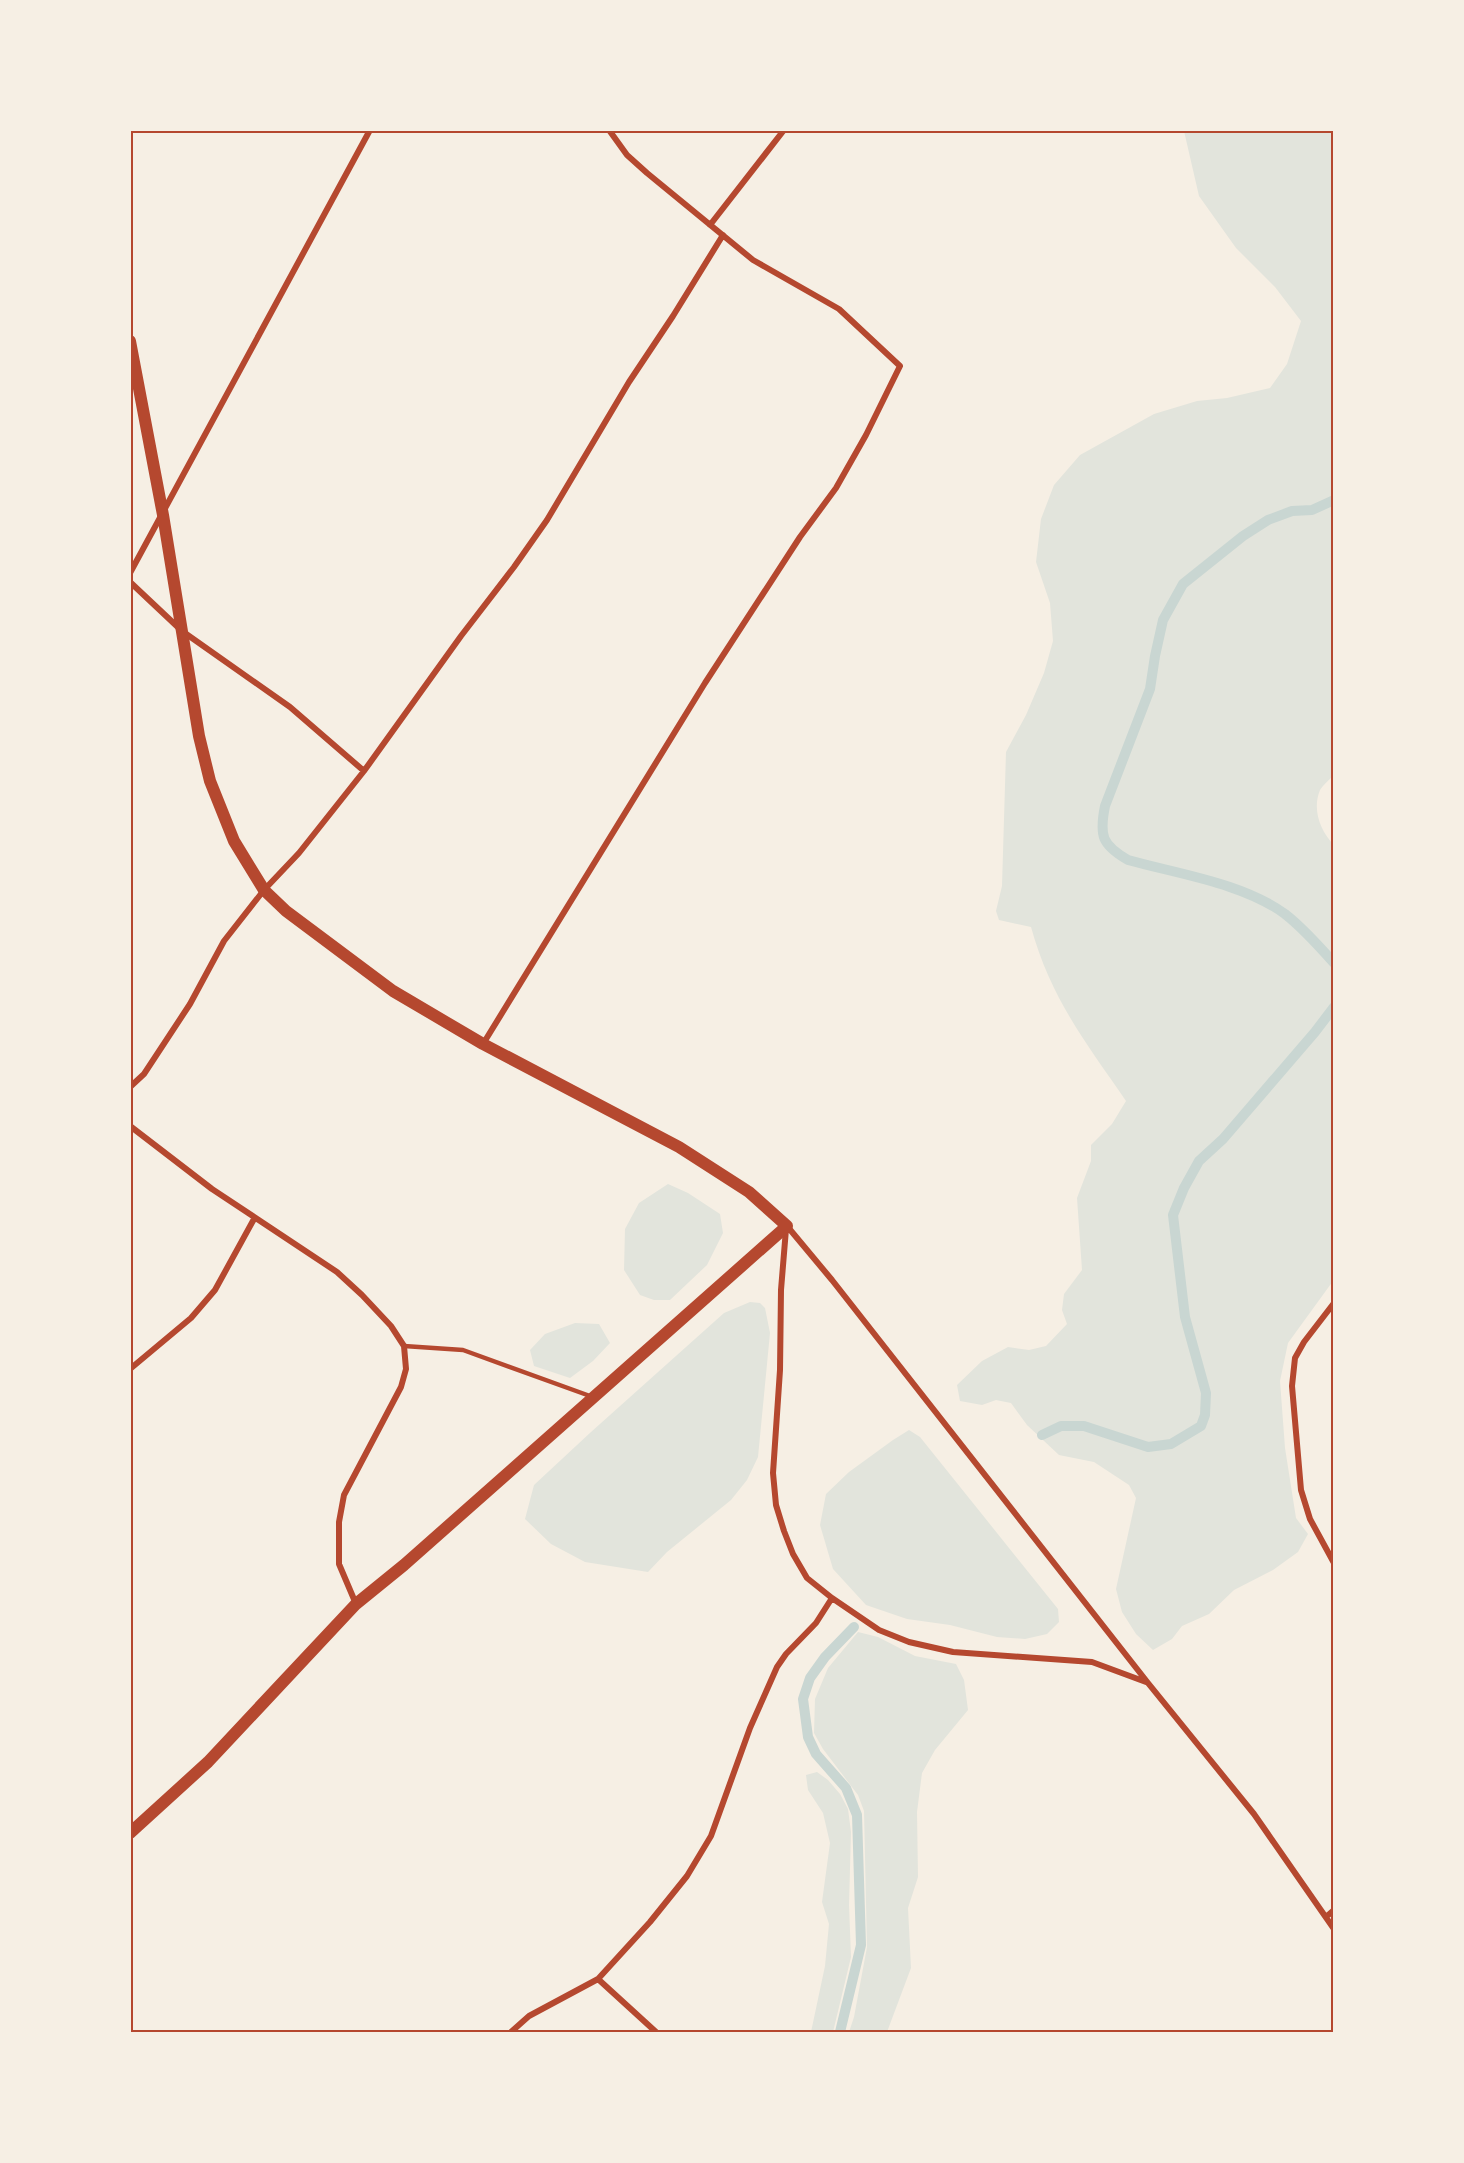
<svg xmlns="http://www.w3.org/2000/svg" width="1464" height="2163" font-family="Lato,sans-serif">
	<style>
		.green { fill: #e2e4dc }
		.lines { fill: none; stroke-linecap: round; stroke-linejoin: round }
		.stream { stroke: #c9d6d2; stroke-width: 10 }
		.service { stroke: #b5482f; stroke-width: 4.5 }
		.minor { stroke: #b5482f; stroke-width: 6 }
		.secondary { stroke: #b5482f; stroke-width: 12 }
		.neatline { fill: none; stroke: #b5482f; stroke-width: 2 }
	</style>
	<rect width="100%" height="100%" fill="#f6efe4"/>
	<path class="green" d="M1184,131h149l1,644c-5,5 -11,10 -14,15 -8,19 0,41 14,55l-1,436 -45,62 -8,38 5,67 11,70 12,16 -10,18 -25,18 -39,20 -25,24 -27,12 -10,13 -19,11 -17,-16 -14,-22 -6,-23 20,-91 -7,-13 -35,-23 -35,-7 -32,-30 -16,-22 -15,-3 -14,5 -22,-4 -3,-16 25,-24 26,-14 21,3 17,-4 21,-22 -5,-14 2,-16 18,-24 -5,-72 14,-37v-16l21,-21 14,-23c-41,-60 -75,-102 -95,-174l-32,-7 -3,-9 6,-25 4,-134 20,-37 18,-42 9,-32 -3,-38 -14,-41 5,-43 13,-34 26,-30 74,-41 43,-13 30,-3 43,-10 17,-24 14,-43 -26,-34 -39,-39 -37,-52z
		M668,1184l20,9 32,21 3,19 -16,32 -37,35h-16l-14,-5 -16,-25 1,-41 14,-26z
		M750,1302l10,1 5,5 5,25 -12,124 -11,23 -16,20 -64,52 -19,20 -63,-10 -34,-18 -26,-25 9,-34 57,-53 133,-119z
		M575,1323l24,1 11,19 -17,18 -23,17 -36,-12 -4,-16 15,-16z
		M909,1430l11,7 138,172 1,13 -12,12 -22,5 -28,-2 -47,-12 -43,-6 -41,-14 -33,-36 -13,-44 6,-31 23,-22 44,-32z
		M858,1632l20,5 37,19 41,8 8,16 4,30 -33,40 -13,23 -5,39 1,65 -10,31 3,60 -24,64h-38l5,-15 13,-70 -3,-136 -6,-16 -35,-46 -9,-16 1,-34 13,-31z
		M817,1772l11,8 12,14 8,15 3,23 -2,73 2,52 -18,75h-22l14,-66 4,-42 -7,-22 8,-59 -7,-30 -15,-23 -2,-15z"/>
	<g class="lines">
		<path class="stream" d="M1334,500l-22,10 -20,1 -24,9 -25,16 -60,48 -20,36 -8,36 -5,33 -45,117c-6,30 -3,39 23,54 50,14 115,23 157,54 18,14 34,32 49,49
			M1042,1435l19,-9h23l64,21 23,-3 30,-18 4,-11 1,-22 -21,-76 -12,-102 11,-27 15,-27 24,-22 92,-107 19,-25
			M840,2032l21,-87 -4,-130 -11,-27 -30,-34 -8,-17 -5,-38 7,-21 15,-21 29,-30"/>
		<path class="service" d="M404,1346l59,4 127,46"/>
		<path class="minor" d="M710,225l74,-95
			M130,573l240,-443
			M130,582l52,49 108,76 74,64
			M483,1044l222,-361 95,-146 36,-49 30,-53 34,-69 -61,-57 -86,-49 -106,-87 -20,-18 -18,-25
			M130,1087l14,-13 46,-70 34,-63 40,-51 35,-37 65,-82 97,-135 53,-69 33,-47 82,-138 44,-66 50,-81
			M130,1126l82,63 125,83 25,23 29,31 13,20 2,23 -5,18 -57,108 -5,27v42l17,40
			M787,1226l45,54 316,403 106,131 80,115
			M786,1229l-5,61 -1,80 -7,103 3,32 8,26 9,23 14,24 25,20 47,32 30,12 44,10 139,10 54,20
			M1334,1303l-30,39 -9,16 -3,28 9,104 9,29 24,44
			M130,1369l61,-51 24,-28 39,-71
			M1326,1917l8,-7
			M598,1979l58,53
			M511,2032l18,-16 69,-37 52,-57 37,-46 24,-40 39,-108 27,-61 9,-13 30,-31 16,-25"/>
		<path class="secondary" d="M130,341l33,174 36,221 11,45 24,60 30,49 22,21 107,80 90,53 196,103 70,45 38,34 -383,339 -48,39 -148,158 -78,71"/>
	</g>
	<rect width="1464" height="2163" fill="none" stroke="#f6efe4" stroke-width="264"/>
	<rect x="132" y="132" width="1200" height="1899" class="neatline"/>
</svg>
